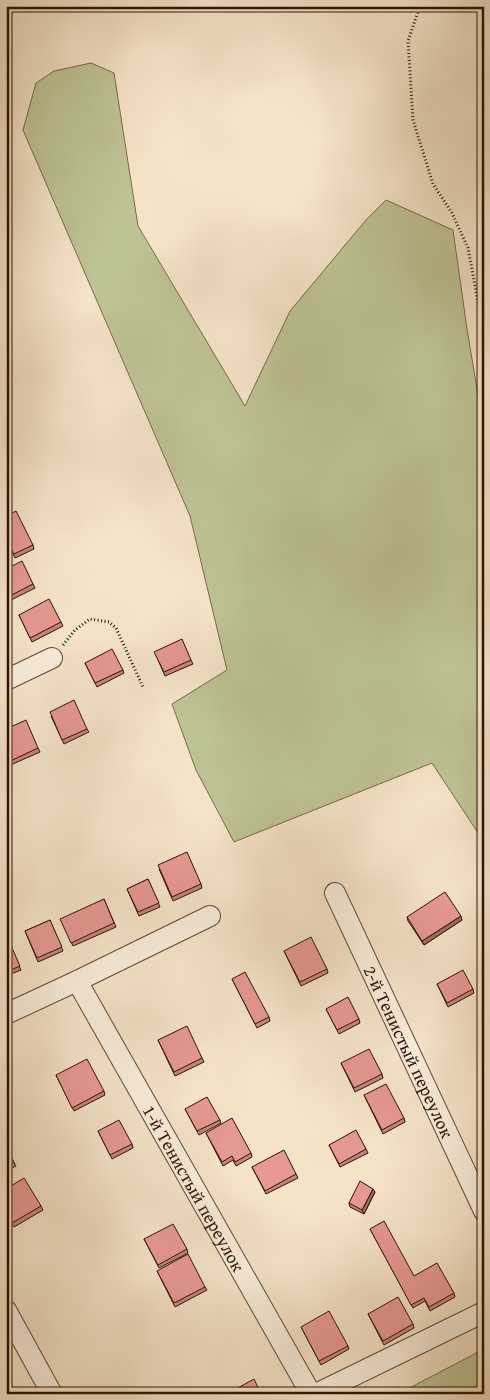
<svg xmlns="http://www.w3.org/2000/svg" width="490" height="1400" font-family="'Gentium Book Plus',serif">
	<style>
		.green { fill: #bec394; stroke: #776a4c }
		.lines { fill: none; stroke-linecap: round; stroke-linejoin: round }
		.minor-casing { stroke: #614636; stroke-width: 22 }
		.path { stroke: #301105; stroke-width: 3; stroke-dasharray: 1 2.5; stroke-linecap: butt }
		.minor { stroke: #f8eddb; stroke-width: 20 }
		.wall { fill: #c6837e; stroke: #301105 }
		.shaded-wall { fill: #a16a66; stroke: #301105 }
		.building { fill: #e69892; stroke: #301105 }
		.labels { text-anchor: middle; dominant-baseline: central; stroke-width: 5; stroke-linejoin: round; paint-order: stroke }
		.street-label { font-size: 18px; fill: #301105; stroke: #f8eddb }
	</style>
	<rect width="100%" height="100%" fill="#f5e3c8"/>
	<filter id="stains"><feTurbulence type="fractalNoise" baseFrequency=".004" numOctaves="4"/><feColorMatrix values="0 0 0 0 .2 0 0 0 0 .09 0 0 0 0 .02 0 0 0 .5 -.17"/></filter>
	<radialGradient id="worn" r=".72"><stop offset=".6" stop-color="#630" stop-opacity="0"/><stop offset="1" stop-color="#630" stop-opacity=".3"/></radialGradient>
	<path class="green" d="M91,63l23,10 24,153 107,180 45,-95 76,-91 20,-20 67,30 14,99 17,102v411l-52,-79 -198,79 -38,-72 -24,-66 55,-34 -37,-154 -167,-386 13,-47 18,-12z
		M484,1349v45h-86z"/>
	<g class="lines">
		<g class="minor-casing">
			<g id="minor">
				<path d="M6,680l46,-22"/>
				<path id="s1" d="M335,893l149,318"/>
				<path id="s2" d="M77,981l234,413"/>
				<path d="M6,1014l71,-33 133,-65"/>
				<path d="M6,1310l46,84"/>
				<path d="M316,1394l168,-82"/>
			</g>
		</g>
		<path class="path" d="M420,6l-12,35 5,79 20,64 19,29 16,35 16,86
			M63,645l12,-15 15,-11 19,3 7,6 27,59"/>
		<use href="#minor" class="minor"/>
	</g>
	<path class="wall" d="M6,477l3,19 -3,1z
		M6,540l27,5 1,4 -19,9z
		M6,569l27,15 2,4 -28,14z
		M19,615l42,7 2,4 -31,16z
		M156,655l35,5 2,4 -28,12z
		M85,663l38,7 1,3 -27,14z
		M51,716l36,13 2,3 -25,12z
		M6,729l32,19 2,4 -34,15z
		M159,869l42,15 1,4 -29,13z
		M148,879l12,28 -21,9 -12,-27z
		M104,899l12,28 -43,19 -11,-24z
		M407,917l55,3 -38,25 -16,-24z
		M50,920l13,31 -25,11 -13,-31z
		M6,939l15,31 -15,6z
		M284,951l43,18 1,4 -27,13z
		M232,979l37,38 1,4 -13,7z
		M437,984l36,5 1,4 -26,14z
		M326,1009l33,10 1,4 -21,11z
		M158,1040l44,18 2,4 -29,14z
		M341,1063l41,11 1,4 -28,14z
		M56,1075l48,16 1,4 -31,16z
		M364,1095l40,23 1,4 -22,12z
		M185,1109l35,11 1,3 -22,12z
		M98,1131l34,13 1,4 -21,11z
		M206,1133l45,20 1,4 -16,9 -3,-6 -10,6z
		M329,1145l37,4 2,4 -28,14z
		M6,1148l10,18 -10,5z
		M252,1167l44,7 2,4 -32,16z
		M6,1189l35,17 2,4 -29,17 -8,-12z
		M375,1192l-11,22 -14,-7 -1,-4z
		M370,1229l44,47 40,17 1,4 -25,14 -5,-10 -12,7z
		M144,1239l43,10 1,4 -29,15z
		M157,1271l48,16 2,3 -32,17z
		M368,1314l45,10 1,4 -30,17z
		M301,1327l47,19 1,3 -28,16z"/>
	<path class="shaded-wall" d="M461,916l1,4 -38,25 -2,-4z
		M373,1189l2,3 -11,22 -2,-4z"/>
	<path class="building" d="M6,482l2,10 -2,1z
		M16,511l17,34 -19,9 -8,-15v-23z
		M22,561l11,23 -27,14v-29z
		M49,599l12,23 -31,16 -11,-23z
		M182,639l9,21 -27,12 -10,-20z
		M112,649l11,21 -28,13 -10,-20z
		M74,700l13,29 -25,11 -12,-28z
		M26,720l12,28 -32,15v-34z
		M187,852l14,32 -29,13 -14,-32z
		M148,879l11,24 -21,9 -11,-23z
		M445,892l16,24 -39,25 -15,-24z
		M104,899l10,24 -43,20 -11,-24z
		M50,920l12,27 -25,11 -12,-27z
		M311,937l16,32 -27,13 -16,-31z
		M6,939h2l12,27 -14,6z
		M463,970l10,19 -26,14 -10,-19z
		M245,972l24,45 -14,7 -23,-45z
		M348,997l11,22 -22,11 -11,-21z
		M187,1026l15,32 -28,14 -16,-32z
		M484,1028v12l-5,-9z
		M369,1049l13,25 -28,14 -13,-25z
		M87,1059l17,32 -32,17 -16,-33z
		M386,1084l18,34 -22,12 -18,-35z
		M207,1097l13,23 -23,11 -12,-22z
		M232,1118l19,35 -16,9 -3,-6 -10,6 -16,-29z
		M119,1120l13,24 -22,11 -12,-24z
		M356,1130l10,19 -27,15 -10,-19z
		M6,1148l8,14 -8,5z
		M284,1150l12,24 -31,17 -13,-24z
		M24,1178l17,28 -29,17 -6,-10v-24z
		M360,1181l13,8 -11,21 -13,-7z
		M384,1221l30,55 23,-13 17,30 -25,14 -5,-9 -13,7 -41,-76z
		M173,1224l14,25 -29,16 -14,-26z
		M188,1254l17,33 -31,16 -17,-32z
		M398,1297l15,27 -30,17 -15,-27z
		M329,1311l19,35 -29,15 -18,-34z
		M254,1379l7,15h-34z"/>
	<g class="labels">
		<g class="street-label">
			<text stroke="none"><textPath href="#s1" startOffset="175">2-й Тенистый переулок</textPath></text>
			<text stroke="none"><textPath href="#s2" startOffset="238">1-й Тенистый переулок</textPath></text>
		</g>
	</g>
	<rect width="490" height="1400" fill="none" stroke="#f5e3c8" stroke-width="25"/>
	<rect x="8" y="8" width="475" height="1385" fill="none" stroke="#301105" stroke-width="2.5"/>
	<rect x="12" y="12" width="465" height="1375" fill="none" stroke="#301105"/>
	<rect width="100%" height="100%" filter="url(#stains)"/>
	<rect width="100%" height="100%" fill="url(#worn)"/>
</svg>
